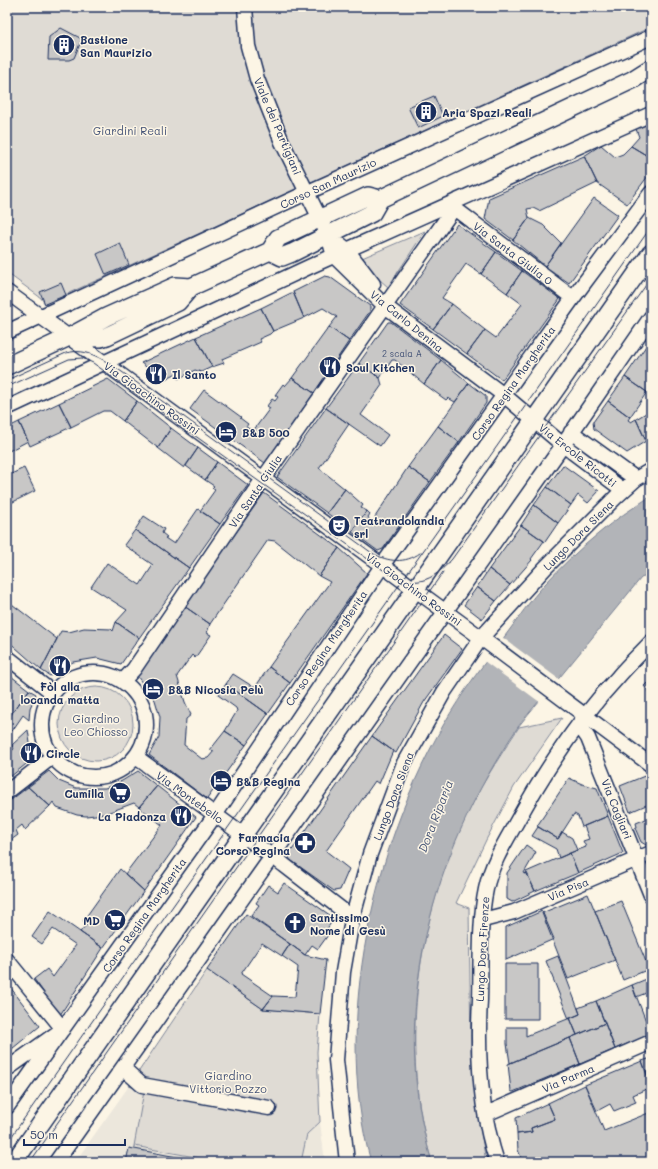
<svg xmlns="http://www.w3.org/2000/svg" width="658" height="1169" font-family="Mali,sans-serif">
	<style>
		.built { fill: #ece7dc }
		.green { fill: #dfdbd4; stroke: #7d8599 }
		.water { fill: #b2b4b8; stroke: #767f94 }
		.pier { fill: #fcf5e5 }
		.building { fill: #c8c7c6; stroke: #1b2f5e }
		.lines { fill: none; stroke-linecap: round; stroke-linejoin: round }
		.minor-casing { stroke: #1b2f5e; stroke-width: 17 }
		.major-casing { stroke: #1b2f5e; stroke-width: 20 }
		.minor { stroke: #fcf5e5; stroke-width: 14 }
		.major { stroke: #fcf5e5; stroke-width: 17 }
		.tram { stroke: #1b2f5e; stroke-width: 1 }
		.labels { text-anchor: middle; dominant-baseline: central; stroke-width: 3; stroke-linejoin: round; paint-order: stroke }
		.number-label { font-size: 9px; fill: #465578 }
		.poi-label { font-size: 11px; font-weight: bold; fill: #1b2f5e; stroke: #fcf5e5; text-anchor: start }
		.street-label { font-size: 11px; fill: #1b2f5e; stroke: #fcf5e5 }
		.park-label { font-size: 11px; fill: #425176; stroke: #fcf5e5 }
		.water-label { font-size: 12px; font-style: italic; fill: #485779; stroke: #fcf5e5 }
	</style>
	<rect width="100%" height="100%" fill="#fcf5e5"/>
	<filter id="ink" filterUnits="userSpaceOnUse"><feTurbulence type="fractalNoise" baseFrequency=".025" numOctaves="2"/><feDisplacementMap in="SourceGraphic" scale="8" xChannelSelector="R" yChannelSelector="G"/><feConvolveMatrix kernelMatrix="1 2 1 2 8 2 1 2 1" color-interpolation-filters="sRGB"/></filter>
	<g filter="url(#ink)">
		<path class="built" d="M129,1086l16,5 -10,55 88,16h-148z
			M320,1122l5,40h-24l6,-28z"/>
		<path class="green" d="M7,7h644v20l-606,277 -4,-6 -34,-25z
			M425,231l-37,56 -17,-15 -9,-14z
			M59 724a37 37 0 1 1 74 0a37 37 0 1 1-74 0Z
			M562,718l-48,69 -28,53 -30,63 13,5 2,144 8,68 7,42h-54c-33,-110 -16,-232 29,-336 16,-35 37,-67 58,-99z
			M207,970l56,39 57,5 -3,38 3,70 -13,12 -6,28h-78l-89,-16 10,-55 -15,-5z"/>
		<path class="water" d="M651,496v78l-10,4c-27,33 -54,66 -81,99 -14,16 -29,33 -42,50 -86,125 -131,287 -86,435h-61c-42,-148 9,-348 95,-473 12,-18 26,-35 39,-53 13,-17 25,-36 40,-52 16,-17 34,-35 53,-50 16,-14 35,-26 53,-38z"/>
		<path class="pier" d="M502,637l58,43 -19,23 -57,-42z"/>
		<path class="building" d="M61,28l21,11 -8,19 -5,2h-21l1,-23z
			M434,96l9,20 -25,12 -10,-21z
			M651,123v35l-20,-12 8,-9 -3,-8z
			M601,145l14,12 8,-3 8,-8 20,12v14l-24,32 -30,-21 -13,-27z
			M584,156l13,27 -58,28 -6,-3 -6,1 2,9 -16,22 -28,-21 4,-21z
			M594,198l24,17 -49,68 -24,-17z
			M529,218l14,7 18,18 -16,23 -32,-26z
			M457,224l39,28 -15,22 -15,-10 -24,34 10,6 -19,25 -33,-24z
			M120,243l9,22 -23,10 -9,-21z
			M496,252l26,19 -15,22 -26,-19z
			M522,271l38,28 -58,81 -35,-26 18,-24 11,8 26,-34 -15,-11z
			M325,276l5,1 40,29v5l-21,30 -20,-14 8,-10 -14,-9 -19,10 -11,-26z
			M61,283l5,12 -21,9 -5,-12z
			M293,292l11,26 -31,13 -12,-23z
			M452,304l33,26 -18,24 -34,-25z
			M261,308l12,23 -3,3 -11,5 2,3 -39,17 2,4 -12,4 -16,-30z
			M388,322h3l50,38 -17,24 -29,-24h-3l-12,18 -21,-15z
			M329,327l20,14 -35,52 -22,-15z
			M196,337l16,30 -11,5 -6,-2 -17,9 -3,-5 -12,6 -22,-17z
			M646,346l5,3v43l-3,1 -23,-16z
			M441,360l28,23 -14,19 -7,-4 -2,2 -22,-16z
			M359,363l21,15 2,7 -21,30 27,20 -8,11 -54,-38z
			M625,377l22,15 -17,25 -22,-16z
			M292,378l22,15 -49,70 -75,-54 14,-19 37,27 -1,1 8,6 -2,3 7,4 17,-23 -3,-2 5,-7 3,2 3,-4 -3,-2 8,-11 2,2z
			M108,379l29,22 -14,20 -13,-10h-7l-32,16 -12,-24z
			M469,383l17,13v7l-27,39 -21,-16z
			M137,401l34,27 -13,20 -35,-27z
			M608,401l22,16 -2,3 3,2 5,-3 10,22 -19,12 -33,-24 -1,-7z
			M59,403l12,24 -41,19 -11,-24z
			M326,408l23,16 -30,44 26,21 -18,24 -50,-36z
			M651,410v29l-5,2 -10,-22z
			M19,422l9,19 -21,11v-24z
			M438,426l21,16 -29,40 -22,-15z
			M171,428l27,20 -14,20 -26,-20z
			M198,448l19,14 -12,18 -19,-14z
			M217,462l31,23 -28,39 -20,-13 15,-21 -3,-2 2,-2 -9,-6z
			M563,465l36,26 -11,12 -10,-8 -7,10 -24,-18z
			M408,467l22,15 -47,67 -5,2 -26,-19 15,-21 3,3 -2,3 3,5 4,1 2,-3 -2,-3z
			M24,468l11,23 -28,14v-29z
			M547,487l24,18 -13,18 -24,-18z
			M345,489l18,16 -2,3 6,3 -15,21 -25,-19z
			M264,493l75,55 -20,28 -44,-35 -7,-1 -58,84 -26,-18z
			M534,505l24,18 -13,19 -24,-17z
			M198,509l22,15 -31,44 -54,-38 9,-14 20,13 -2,4 5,4 -2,1 9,6z
			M521,525l23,16 -13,18 1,1 -22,25 -21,-16z
			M135,530l54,38 -50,70 -23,-16 11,-12 -36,-23 16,-24 33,22 13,-20 -29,-20z
			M339,548l28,25 -77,110 -21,-16 61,-85 -11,-6z
			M489,569l21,16 -14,16 -19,-14z
			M477,587l19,14 -14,18 -18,-14z
			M8,601l49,38 -16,31 -34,-30z
			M184,606l26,18 -3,9 4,2 -16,23 -3,-3 -15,21 8,26 6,13 -5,4 -2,26 18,14 6,-1 6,-7 -4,-1 15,-19 21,14 -39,54 -58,-44 10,-18 1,-20 -5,-17 -18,-24z
			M116,622l23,16 -18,26 -24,-6 -24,4 -23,14 -9,-6 20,-39 8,1 15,-4 27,1 2,2z
			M444,635l18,14 -38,53 -28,51 -24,-17z
			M269,667l21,16 -22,31 -42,-30 7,-10 19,12h4z
			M7,673l22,17 -22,30z
			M651,679v15l-7,-8z
			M226,684l42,30 -22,31 -21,-14 12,-20 -1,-3 -18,-13z
			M29,690l7,4 -6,14 -1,12 -6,-5 -15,22 -1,-17z
			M28,730l2,13 6,13 -26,21 -3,-4v-19l7,-5 -2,-4z
			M372,736l21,15 -14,33 -4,-3 -49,70 23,18 -9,21 -6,1 -45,-32 1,-6z
			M49,771l10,10 17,7h29l17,-7 16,-10 19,15 -18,21 -5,-4 -30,11 -18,2 -9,-1 -20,-7 -4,-6 -3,4 -22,-19z
			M647,775l4,3v25l-21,9 -10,-26z
			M569,778l13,6 15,4 11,28 -26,11 -4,-11 -4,-2 -16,25 -21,-13z
			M157,786l39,31 -52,74 -19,-17 37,-49 -23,-18z
			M28,787l22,19 -25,24 -3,-5 -6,5 2,5 -11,8v-40z
			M608,816l15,37 -45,20 -8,-20 16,-6 -3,-6 6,-2 -5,-13z
			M651,817v25l-5,3 -5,-3 -6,-14 2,-1 -1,-4z
			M538,827l20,12 4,-7 10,6 5,12 -18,8 -3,-9 -24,-13z
			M526,845l10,7 -12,21v1l3,-1 8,18 -23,11 -5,-3v-26z
			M570,853l8,20 -43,18 -9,-19z
			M120,869l24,22 -41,57 -23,-16 7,-8 -4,-3z
			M284,883l50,35 -7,11 4,2 -13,18 -6,-4 -7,10 -54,-39 8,-11 -3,-2 12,-18 10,7z
			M588,894l27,66 -47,19 -26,-66z
			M621,901l28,68 -26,11 -28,-69z
			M50,911l53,37 -43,67 -26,-36 13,-10 6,8 23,-32 -23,-16 -11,15 -10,-7z
			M542,911l12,28 -48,21v-33z
			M246,914l44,30 -8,12 -20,-13 -21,31 32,22 -10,13 -56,-39z
			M290,944l15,11 21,5 -6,54 -57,-5 10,-13 22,1 3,-30 -16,-11z
			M558,956l22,58 -11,5 -23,-58z
			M505,964h33v55h-33z
			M649,978l2,6 -2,8 -13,5 -4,-12z
			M7,983l33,43 -33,27v-27l2,-1 -2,-3z
			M632,985l19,49 -36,15 -19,-48z
			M596,1001l9,22 -28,12 -7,-17 10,-4 -2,-6z
			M570,1018l7,17 -67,28 -3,-19v-17h19v9z
			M605,1023l10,26 -35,15 -10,-26z
			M570,1038l10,26 -67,28 -2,-1 -3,-27z
			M651,1058v25l-9,-22z
			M642,1061l9,26 -18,8 3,7 -22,9 -4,-7 -13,7 -12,-26z
			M585,1085l19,46 47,-19v50h-128l-5,-12 -1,-16 15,-2 -1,-4 24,-9 -7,-16z
			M548,1103l7,16 -24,9 1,4 -15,2 -1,-16z
			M129,1148l75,14h-78z"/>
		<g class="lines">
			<g class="minor-casing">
				<path id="minor" d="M245,7l3,39 9,33 25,63 46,93 6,21 51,50 120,90 58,49 60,45
					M454,208l119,90
					M341,245l6,5 26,34
					M7,292l469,342 175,131
					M7,332l299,-139 345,-156
					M7,408l304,-142 340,-152
					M571,432l65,47
					M7,657l46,36
					M42 725a52 52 0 1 1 104 0a52 52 0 1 1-104 0Z
					M123,681l11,-12 129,-190 191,-271 2,-7
					M579,725l9,13 63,157
					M136,757l148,108 57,44 11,11
					M7,792l45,-35
					M483,920l31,-8 137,-59
					M7,960l56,69 -56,40
					M123,1068l19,17 127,23
					M7,1107l208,-292 171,-255 187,-262 78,-105
					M486,1114l165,-72
					M56,1162l507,-717 88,-128
					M347,1162l-11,-102 7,-88 9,-52 18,-66 34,-91 40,-71 37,-54 64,-70 71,-71 20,-18 15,-9
					M497,1162c-17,-51 -20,-109 -17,-162 1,-33 -1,-79 6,-111 5,-24 18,-45 30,-66 28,-51 62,-103 102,-146 10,-12 22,-23 33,-35"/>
			</g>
			<g class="major-casing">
				<path id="major" d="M270,251l12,6 10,-4 80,-40 8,-14 252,-119 19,-12
					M69,337l32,1 6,-2 71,-34 13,-15 79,-36 8,-13 90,-42 12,3
					M7,366l62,-29 37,-20 69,-31 16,1
					M14,1162l637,-909"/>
			</g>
			<use href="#minor" class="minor"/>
			<use href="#major" class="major"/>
			<path class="tram" d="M7,380l59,-27c22,-6 39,8 56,19l250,181c16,9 33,11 48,0
				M7,387l62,-28 13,-1 11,5 293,209c28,17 46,10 66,-13l199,-281
				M7,1143c213,-306 430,-610 644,-916
				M30,1162l413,-590"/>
		</g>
	</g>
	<defs>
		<g id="building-disc" transform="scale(1.15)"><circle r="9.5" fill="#1b2f5e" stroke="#fcf5e5"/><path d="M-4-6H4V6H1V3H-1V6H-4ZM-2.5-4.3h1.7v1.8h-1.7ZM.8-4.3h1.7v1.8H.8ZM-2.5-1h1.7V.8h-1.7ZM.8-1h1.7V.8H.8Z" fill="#fff"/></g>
		<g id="restaurant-disc" transform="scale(1.15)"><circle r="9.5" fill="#1b2f5e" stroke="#fcf5e5"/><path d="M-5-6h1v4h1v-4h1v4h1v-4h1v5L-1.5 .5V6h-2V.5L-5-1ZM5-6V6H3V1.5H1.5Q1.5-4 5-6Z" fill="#fff"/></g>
		<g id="hotel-disc" transform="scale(1.15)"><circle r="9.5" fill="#1b2f5e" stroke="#fcf5e5"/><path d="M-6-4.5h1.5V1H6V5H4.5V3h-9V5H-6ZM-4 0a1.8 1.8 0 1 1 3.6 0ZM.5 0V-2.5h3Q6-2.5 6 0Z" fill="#fff"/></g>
		<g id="theatre-disc" transform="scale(1.15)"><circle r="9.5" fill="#1b2f5e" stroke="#fcf5e5"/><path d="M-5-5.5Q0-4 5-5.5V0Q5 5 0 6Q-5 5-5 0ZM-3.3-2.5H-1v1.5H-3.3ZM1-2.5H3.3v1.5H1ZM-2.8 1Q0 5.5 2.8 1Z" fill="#fff"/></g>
		<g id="supermarket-disc" transform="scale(1.15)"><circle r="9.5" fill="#1b2f5e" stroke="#fcf5e5"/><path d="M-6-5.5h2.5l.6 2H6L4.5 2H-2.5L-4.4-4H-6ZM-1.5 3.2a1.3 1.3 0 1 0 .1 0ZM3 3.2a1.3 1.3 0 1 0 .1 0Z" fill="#fff"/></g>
		<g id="pharmacy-disc" transform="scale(1.15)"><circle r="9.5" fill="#1b2f5e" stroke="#fcf5e5"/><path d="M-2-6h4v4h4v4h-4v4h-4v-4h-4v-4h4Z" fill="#fff"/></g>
		<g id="church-disc" transform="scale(1.15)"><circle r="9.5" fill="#1b2f5e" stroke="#fcf5e5"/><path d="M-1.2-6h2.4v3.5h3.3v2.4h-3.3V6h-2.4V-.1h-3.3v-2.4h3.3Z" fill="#fff"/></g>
	</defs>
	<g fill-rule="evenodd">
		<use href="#building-disc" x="64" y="45"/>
		<use href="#building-disc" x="426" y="112"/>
		<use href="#restaurant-disc" x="330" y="367"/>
		<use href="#restaurant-disc" x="156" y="374"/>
		<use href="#hotel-disc" x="226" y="432"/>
		<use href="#theatre-disc" x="339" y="526"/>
		<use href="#restaurant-disc" x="60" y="666"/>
		<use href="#hotel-disc" x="153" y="689"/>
		<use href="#restaurant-disc" x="31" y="753"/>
		<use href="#hotel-disc" x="221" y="781"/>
		<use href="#supermarket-disc" x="120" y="793"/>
		<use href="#restaurant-disc" x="181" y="816"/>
		<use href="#pharmacy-disc" x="305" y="843"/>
		<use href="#supermarket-disc" x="115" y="920"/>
		<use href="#church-disc" x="295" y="923"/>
	</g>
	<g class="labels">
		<g class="number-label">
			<text x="402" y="353">2 scala A</text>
		</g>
		<g class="poi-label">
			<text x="80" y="39">Bastione<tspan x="80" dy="13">San Maurizio</tspan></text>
			<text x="442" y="112">Aria Spazi Reali</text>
			<text x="346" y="367">Soul Kitchen</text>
			<text x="172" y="374">Il Santo</text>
			<text x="242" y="432">B&amp;B 500</text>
			<text x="354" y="520">Teatrandolandia<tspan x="354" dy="13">srl</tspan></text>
			<text x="60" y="686" text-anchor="middle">Fòl alla<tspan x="60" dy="13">locanda matta</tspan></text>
			<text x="168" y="689">B&amp;B Nicosia Pelù</text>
			<text x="46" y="753">Circle</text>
			<text x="236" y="781">B&amp;B Regina</text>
			<text x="104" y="793" text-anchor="end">Cumilla</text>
			<text x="166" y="816" text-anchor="end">La Piadonza</text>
			<text x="290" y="837" text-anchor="end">Farmacia<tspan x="290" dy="13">Corso Regina</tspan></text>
			<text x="310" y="917">Santissimo<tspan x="310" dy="13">Nome di Gesù</tspan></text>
			<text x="100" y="920" text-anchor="end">MD</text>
		</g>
		<g class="street-label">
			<text transform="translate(278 126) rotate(67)">Viale dei Partigiani</text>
			<text transform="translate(328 183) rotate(-25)">Corso San Maurizio</text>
			<text transform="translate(513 253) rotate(37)">Via Santa Giulia 0</text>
			<text transform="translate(407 321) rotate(39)">Via Carlo Denina</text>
			<text transform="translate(513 383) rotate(-55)">Corso Regina Margherita</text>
			<text transform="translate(152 398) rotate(36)">Via Gioachino Rossini</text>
			<text transform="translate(578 455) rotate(38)">Via Ercole Ricotti</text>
			<text transform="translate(255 491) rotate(-56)">Via Santa Giulia</text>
			<text transform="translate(578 535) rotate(-45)">Lungo Dora Siena</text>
			<text transform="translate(414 589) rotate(36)">Via Gioachino Rossini</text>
			<text transform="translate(326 648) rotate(-56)">Corso Regina Margherita</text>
			<text transform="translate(393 796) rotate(-69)">Lungo Dora Siena</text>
			<text transform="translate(190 797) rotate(36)">Via Montebello</text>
			<text transform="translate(617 809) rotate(68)">Via Cagliari</text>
			<text transform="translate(568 889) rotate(-23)">Via Pisa</text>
			<text transform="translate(144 915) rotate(-55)">Corso Regina Margherita</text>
			<text transform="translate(482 949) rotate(-87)">Lungo Dora Firenze</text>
			<text transform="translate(568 1078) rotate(-23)">Via Parma</text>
		</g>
		<g class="park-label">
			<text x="130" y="130">Giardini Reali</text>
			<text x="96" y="718">Giardino<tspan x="96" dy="13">Leo Chiosso</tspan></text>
			<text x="228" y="1075">Giardino<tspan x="228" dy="13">Vittorio Pozzo</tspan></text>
		</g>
		<g class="water-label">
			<text transform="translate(435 816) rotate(-69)">Dora Riparia</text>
		</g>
	</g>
	<rect width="658" height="1169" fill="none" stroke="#fcf5e5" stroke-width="24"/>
	<rect x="12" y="12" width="634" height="1145" fill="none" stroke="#1b2f5e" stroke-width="1.5" filter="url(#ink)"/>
	<path d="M24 1139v6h101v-6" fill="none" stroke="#1b2f5e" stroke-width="2"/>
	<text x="30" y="1139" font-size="12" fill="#1b2f5e" stroke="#fcf5e5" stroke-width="3" paint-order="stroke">50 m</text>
</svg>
